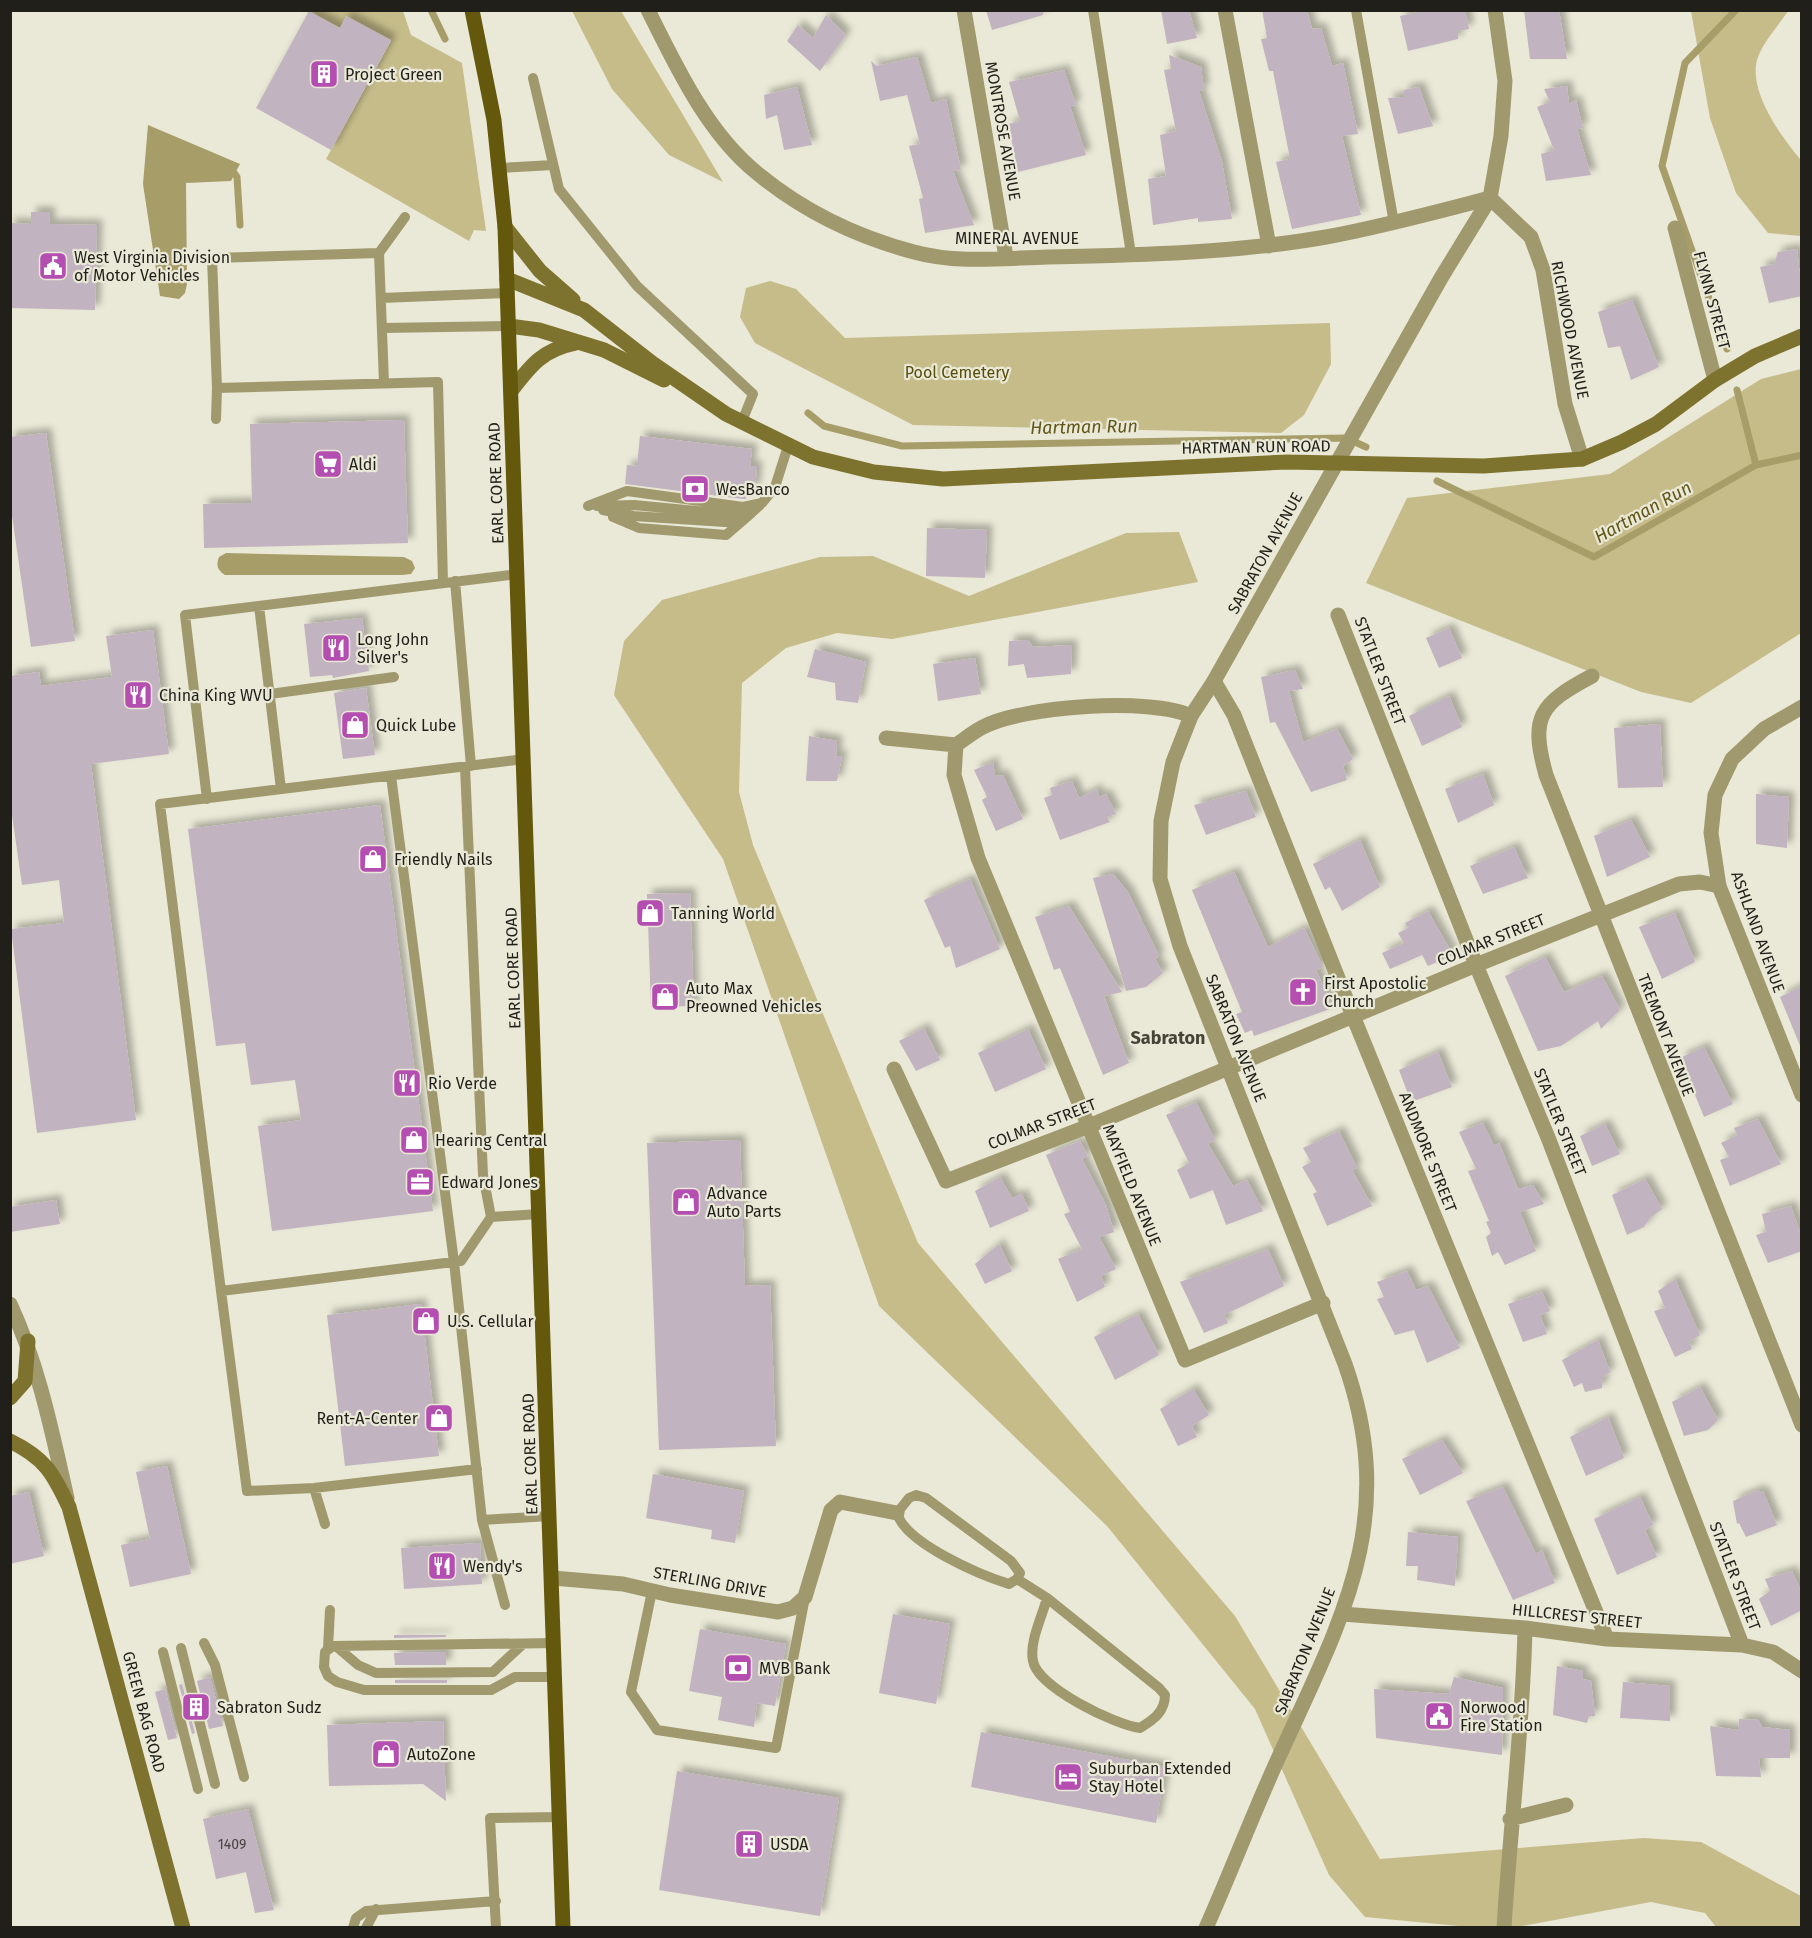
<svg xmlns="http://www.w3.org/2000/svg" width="1812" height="1938" font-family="'Fira Sans',sans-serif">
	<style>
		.green { fill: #c5bc8a }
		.water { fill: #a69d68 }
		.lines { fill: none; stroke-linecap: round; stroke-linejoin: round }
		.stream { stroke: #a69d68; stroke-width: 7 }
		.building { fill: #c1b3bf; filter: url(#shadow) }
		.service { stroke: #a0996e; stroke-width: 10 }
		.minor { stroke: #a0996e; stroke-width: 15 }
		.tertiary { stroke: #a0996e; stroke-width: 15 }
		.secondary { stroke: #7e732e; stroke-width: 15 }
		.primary { stroke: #63580c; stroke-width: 15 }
		.labels { text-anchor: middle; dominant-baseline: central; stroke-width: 4.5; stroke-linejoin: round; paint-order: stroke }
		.number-label { font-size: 14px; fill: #484442 }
		.poi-label { font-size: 16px; fill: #201f19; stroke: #eae8d6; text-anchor: start }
		.street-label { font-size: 16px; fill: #201f19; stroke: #eae8d6 }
		.park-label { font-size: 16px; fill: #584e0b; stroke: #eae8d6 }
		.water-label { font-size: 18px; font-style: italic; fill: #615719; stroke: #eae8d6 }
		.neighbourhood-label { font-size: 18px; font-weight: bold; fill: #464436; stroke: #eae8d6 }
	</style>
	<defs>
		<filter id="shadow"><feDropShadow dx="5.5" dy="-5.5" stdDeviation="3" flood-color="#0004"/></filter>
	</defs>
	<rect width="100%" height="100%" fill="#eae8d6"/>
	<path class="green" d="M305,11h98l8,24 51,28 24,168 -12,-1 -5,11 -143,-82 65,-118 -45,-25 -6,12z
		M572,11h49l102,171 -54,-27 -57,-66z
		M1691,11h97c-9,14 -24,30 -30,46 -12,32 24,81 43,103v76l-33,-3 -32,-40 -26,-75z
		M770,281l26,8 49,49 485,-15 1,41 -27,51 -23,18 -368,-8 -158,-82 -15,-26 6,-29z
		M1801,369v264l-110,70 -50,-11 -275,-109 41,-85 203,-24 151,-95z
		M1179,532l19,50 -306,57 -55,-6 -51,15 -44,35 -3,109 14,53 165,398 317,373 145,243 264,-21 57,4 100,54v31h-85l-11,-14 -54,-11 -134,25h-48l-104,-10 -36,-42 -74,-166 -148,-183 -228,-220 -156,-447 -109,-164 10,-54 38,-41 158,-43 53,-1 96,40 157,-63z"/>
	<path class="water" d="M148,125l92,39 -9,17 -45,2 1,101 -2,9 -6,6 -19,-3 -17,-112z
		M226,553l178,4 8,4 3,7 -4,6 -9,1h-177c-8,-5 -9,-10 -6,-18z"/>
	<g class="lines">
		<path class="stream" d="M431,10l14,29
			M235,174l2,3 3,48
			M1727,349l-65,-183 23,-103 51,-53
			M1737,390l19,75
			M808,413l16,13 78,20 444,-8 20,9
			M1437,481l157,76 162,-92 46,-10"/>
	</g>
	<path class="building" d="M986,10h57v5l-51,15z
		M1161,10h28l8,28 -30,6z
		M1262,10h45l5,19 9,-1 11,38 11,-3 15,71 -16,2 19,79 -69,14 -16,-67 14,-3 -17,-88h-4l-8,-32 6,-1z
		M1427,10h38l4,19 -11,2v8l-50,12 -8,-35z
		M1524,10h35l8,49h-37z
		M309,11l31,17 6,-12 45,24 -60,110 -75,-42z
		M826,15l20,20 -26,36 -33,-30 11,-16 15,13z
		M1169,55l32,12 3,23 -5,1 23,71 10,57 -34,3v-4l-45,7 -5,-46 18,-3 -6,-41 16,-4 -12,-61 7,-1z
		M917,57l14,46 15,-4 15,71 -8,1 21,54 -49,8 -6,-34 4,-1 -14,-52 11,-2 -13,-49 -27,6 -9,-40 6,5z
		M1064,70l12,35 -6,1 16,49 -68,17 -10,-48 12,-3 -11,-39z
		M1567,86l2,18 7,-4 7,28 -6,1 14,46 -45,6 -5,-27 13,-4 -17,-43 13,-5 -6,-13z
		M797,87l15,58 -28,5 -7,-35 -11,4 -2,-24z
		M1419,87l14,39 -35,8 -10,-36 16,-1v-7z
		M31,212h19l-1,12 48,1 -2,85 -85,-2v-85l21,1z
		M1797,249l5,47 -33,7 -9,-36 14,-3 4,-12z
		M1632,300l27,67 -28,13 -11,-34 -12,2 -10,-36z
		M404,420l4,123 -204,5 -1,-44 49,-1 -2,-79z
		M46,433l29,208 -44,6 -21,-145v-65z
		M640,436l112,13 -2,17h7l-2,24 -8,-2 -1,11h-3l-118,-15 2,-19 10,1z
		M927,528l60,2 -2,48 -59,-2z
		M362,618l7,53 -36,7 -1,-3 -22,2 -6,-53z
		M1449,628l13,30 -23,10 -13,-30z
		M153,630l16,124 -78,10 45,356 -99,13 -26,-204 53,-6 -5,-43 -37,5 -12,-84v-125l29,-4 2,14 71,-9 -6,-41z
		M1028,640l5,7 39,-2 -1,29 -44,4 -3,-14 -16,2 1,-25z
		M815,649l51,13 -8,41 -22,-3 -1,-17 -28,-6z
		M975,658l6,36 -43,7 -5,-37z
		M1295,670l8,19 -14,2 14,51 34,-13 16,30 -10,7 4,14 -36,12 -36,-70 -5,1 -9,-46z
		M366,688l9,67 -32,4 -9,-66z
		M1449,696l13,31 -40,19 -13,-30z
		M1660,724l3,63 -45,1 -4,-60z
		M809,736l28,5 -1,15h6l-5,25h-31z
		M993,762l2,14 8,-1 20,44 -27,12 -14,-31 5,-3 -13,-27z
		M1483,774l11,31 -36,18 -13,-34z
		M1072,781l7,17 18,-9 2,8 7,-3 10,20 -9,3 3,5 -50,18 -16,-42 8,-3 -2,-7z
		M1246,791l10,26 -50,18 -12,-30z
		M1756,794l33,3 -2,51 -31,-4z
		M380,805l53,406 -161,20 -14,-105 43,-6 -6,-40 -44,5 -6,-42 -29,3 -28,-217z
		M1631,820l19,37 -43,20 -13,-41z
		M1360,840l20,47 -38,24 -12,-24 -5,3 -12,-26z
		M1514,847l14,31 -45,16 -13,-28z
		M1234,872l34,75 36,-19 19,39 -7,3 17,38 -79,28 -2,-6 -7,3 -9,-19 6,-2 -50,-122z
		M1113,874l15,18 31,64 -4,3 8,14 -17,14 -20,4 -33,-113z
		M970,879l30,70 -44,19 -6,-22 -5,2 -21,-48z
		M690,893l4,113 -43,1 -4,-113z
		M1069,906l53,86 -18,4 25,67 -26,12 -43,-107 -6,2 -19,-53z
		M1428,911l25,44 -25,11 -6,-11 -32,14 -8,-16 22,-10 -6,-10 10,-5 -3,-5z
		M1675,913l20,49 -33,17 -23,-52z
		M1545,957l19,35 38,-16 18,34 -19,19 -3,-8 -37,25 -23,5 -33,-75z
		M1802,986v62h-1l-21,-51z
		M924,1028l16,32 -24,11 -17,-30z
		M1028,1029l18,40 -51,23 -17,-39z
		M1704,1047l29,57 -29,13 -24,-59z
		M1438,1052l14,35 -41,15 -12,-32z
		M1196,1102l19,38 -7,4 25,42 14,-6 16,31 -37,14 -13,-35 -23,9 -13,-29 12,-7 -23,-48z
		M1758,1119l23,45 -51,22 -10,-26 9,-3 -8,-14 16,-8 -3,-7z
		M1483,1123l11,23 5,-3 19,46 15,-4 11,19 -24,8 16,39 -31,14 -7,-13 -6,4 -6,-19 5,-4 -5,-11 3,-1 -21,-50 8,-2 -17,-37z
		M1605,1124l15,30 -28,12 -12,-30z
		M1339,1131l18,37 -5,2 20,36 -45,20 -14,-32 4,-2 -15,-25 9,-5 -8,-14z
		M740,1140l5,146 25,-1 6,161 -117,4 -12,-307z
		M1080,1141l8,15 -6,3 24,46 8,27 -15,5 17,32 -15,7 4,11 -28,15 -19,-43 24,-10 -18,-35 6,-2 -24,-57z
		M1000,1177l12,21 10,-4 7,17 -39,17 -15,-37z
		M1645,1179l17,30 -12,9 -6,9 -17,8 -15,-40z
		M56,1200l4,24 -50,8v-25z
		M1791,1206l11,32v13l-34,12 -12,-28 10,-3 -4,-18z
		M999,1244l13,27 -27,13 -10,-20z
		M1268,1249l16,37 -60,29 4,8 -24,10 -24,-51z
		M1407,1271l9,19 12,-4 32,62 -33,15 -13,-33 -19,5 -18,-36 7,-2 -7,-15z
		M1675,1279l25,56 -11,7 3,7 -17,8 -21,-46 11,-3 -7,-17z
		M1542,1292l8,19 -10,4 7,19 -24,8 -15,-38z
		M421,1304l18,152 -94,10 -18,-151z
		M1138,1314l21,41 -44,25 -21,-43z
		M1598,1340l12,32 -7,5 -1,11 -17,4 -3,-9 -8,4 -12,-27z
		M1700,1387l18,33 -10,10 -24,6 -12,-34z
		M1193,1389l16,26 -17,11 5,11 -19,9 -18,-37z
		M1608,1417l16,41 -38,18 -16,-39z
		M1442,1440l21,33 -43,22 -18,-36z
		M167,1466l24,108 -61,13 -9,-42 29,-6 -14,-67z
		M653,1474l91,17 -9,52 -24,-4 1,-9 -66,-12z
		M1503,1487l33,67 6,-4 13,33 -42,17 -47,-99z
		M1758,1490l2,3 3,-2 14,34 -31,12 -7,-14 -2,1 -4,-23z
		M29,1492l15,64 -34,8v-68z
		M1640,1497l13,28 -8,5 12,27 -40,18 -23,-56z
		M1408,1532l50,5 -3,49 -38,-6 1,-14h-12z
		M480,1543l2,41 -78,5 -3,-41z
		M1792,1571l10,22v17l-31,16 -12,-27 11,-8 -5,-12z
		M893,1614l57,10 -14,80 -57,-11z
		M700,1629l86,15 -11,62 -18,-3 -3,24 -36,-7 4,-23 -33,-6z
		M394,1635h52v2l-52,1z
		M446,1652v13h-51l-1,-12z
		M1557,1666l26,5v8l8,2 4,35h-6l-2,7 -34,-8z
		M210,1677l13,49 -14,3 -12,-48z
		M1454,1677l49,11 -1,67 -126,-17 -2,-49 75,5z
		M395,1680h52v3h-52z
		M1623,1682l47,4v35l-50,-3z
		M182,1684l13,49 -3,1 -13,-49z
		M165,1689l12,49 -9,2 -13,-48z
		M1739,1719l19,1 4,7 28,3v28h-31l2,19 -45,-1 -6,-50 28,4z
		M443,1721l3,80 -23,-17 -94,2 -2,-61z
		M981,1732l185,35 -10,56 -185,-36z
		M677,1771l162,27 -19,118 -161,-26z
		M248,1809l26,101 -19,3 -9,-41 -30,7 -13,-60z"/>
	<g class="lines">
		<path class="service" d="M1093,10l38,244
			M1356,10l38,213
			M533,78l26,111 78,97 116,108 -12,30
			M499,168l54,-3
			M379,253l-167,5 5,130 221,-6 5,201
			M381,298l126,-5
			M382,328l127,-2
			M384,383l-5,-130 26,-36
			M216,419l1,-31
			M588,506l39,-15 116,16 19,-4 13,-16 13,-41
			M597,506l37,-1 114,11 12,-11
			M603,510l30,6 107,7 8,-7
			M613,517l26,11 87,7 14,-12
			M455,581l16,185
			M259,606l22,183
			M270,694l124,-17
			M524,759l-364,45 61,487 240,-30 30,-44 49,-3
			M465,767l18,408 8,42
			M391,776l63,486 28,258 23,85
			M207,799l-22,-184 333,-41
			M221,1291l26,200 67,-3 163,-19
			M314,1488l11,36
			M916,1495l10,3 85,63 9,12 -3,6 -8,5c-29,-9 -104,-41 -112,-71l12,-15z
			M482,1520l68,-4
			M1017,1579l30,19 112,90 6,7c0,17 -12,25 -25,33 -25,-3 -103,-41 -107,-67 -4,-19 9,-44 14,-63
			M652,1591l-21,101 26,38 119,18 29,-151
			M204,1643l11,22 29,112
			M555,1643l-222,3 -8,6 -1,15 4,9 9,6 27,8h127l24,-13h41
			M337,1647l21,18 18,8 117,-1 30,-28
			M181,1648l34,136
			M328,1648l2,-38
			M163,1652l35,137
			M353,1928l3,-10 10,-7 130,-10
			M366,1928l10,-19
			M496,1928l-6,-110 70,-1"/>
		<path class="minor" d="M648,10c28,56 59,123 109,163 46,38 100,64 157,79 43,12 91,6 134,5 93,-2 187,-4 278,-20 55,-10 110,-25 164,-39l41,39 12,33 22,134 17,55
			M964,10l42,247
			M1225,10l44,236
			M1675,228l40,152
			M1338,615l138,350 73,175 193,505
			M1592,676c-53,28 -62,41 -46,99l256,650
			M1214,681l20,34 119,301 254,623
			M1802,707l-38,22 -32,30 -17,36 -4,38 8,53 83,209
			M886,738l70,7c9,-6 17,-13 27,-18 40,-21 167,-30 208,-11
			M956,745l-2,30 24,83 207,502 138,-57
			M894,1069l52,112 143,-55 387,-161 203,-81 21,-2 19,4
			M553,1578l70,6 47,11 108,17 15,-4 12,-11 26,-87 9,-8 57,11
			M1342,1614l183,14 82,11 135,6 31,7 29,19
			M1510,1819l56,-14
			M1504,1928c6,-100 19,-200 21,-300"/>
		<path class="tertiary" d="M10,1304c29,62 42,128 57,194
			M1206,1928c25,-56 46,-112 71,-167 64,-141 123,-240 68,-397l-165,-418 -20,-67 1,-58 12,-59 18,-46 23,-35 227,-403 49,-80 11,-62 4,-55 -10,-71"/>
		<path class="secondary" d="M505,227l35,44 33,29
			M507,279l77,31 68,53 74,51 87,43 61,15 69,7 343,-17 198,4 98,-7 40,-17 34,-18 59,-44 40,-24 47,-20
			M509,326l30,4 65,20 60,30
			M511,391c20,-26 31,-41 65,-48
			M10,1398l15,-17 3,-40
			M10,1441c35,17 43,32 59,66l114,421"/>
		<path class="primary" d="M472,10l22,110 11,107 58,1701"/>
	</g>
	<defs>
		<g id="building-square" transform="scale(1.5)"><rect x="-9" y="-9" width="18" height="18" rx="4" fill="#b54eb1" stroke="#eae8d6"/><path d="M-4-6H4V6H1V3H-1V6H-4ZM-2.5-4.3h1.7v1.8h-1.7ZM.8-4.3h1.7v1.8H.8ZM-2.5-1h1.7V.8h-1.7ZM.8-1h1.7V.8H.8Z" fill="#fff"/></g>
		<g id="civic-square" transform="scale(1.5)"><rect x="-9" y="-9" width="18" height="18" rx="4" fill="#b54eb1" stroke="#eae8d6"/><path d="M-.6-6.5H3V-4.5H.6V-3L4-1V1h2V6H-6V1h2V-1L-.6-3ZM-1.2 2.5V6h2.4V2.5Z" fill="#fff"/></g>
		<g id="supermarket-square" transform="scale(1.5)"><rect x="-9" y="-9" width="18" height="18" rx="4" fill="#b54eb1" stroke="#eae8d6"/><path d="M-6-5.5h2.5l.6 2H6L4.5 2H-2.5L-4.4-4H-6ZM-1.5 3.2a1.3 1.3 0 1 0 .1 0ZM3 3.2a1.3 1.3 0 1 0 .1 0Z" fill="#fff"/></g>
		<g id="bank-square" transform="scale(1.5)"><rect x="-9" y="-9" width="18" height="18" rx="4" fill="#b54eb1" stroke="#eae8d6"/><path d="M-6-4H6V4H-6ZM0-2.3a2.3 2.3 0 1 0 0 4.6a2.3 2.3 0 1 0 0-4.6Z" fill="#fff"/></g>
		<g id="restaurant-square" transform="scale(1.5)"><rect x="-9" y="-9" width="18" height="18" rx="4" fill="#b54eb1" stroke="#eae8d6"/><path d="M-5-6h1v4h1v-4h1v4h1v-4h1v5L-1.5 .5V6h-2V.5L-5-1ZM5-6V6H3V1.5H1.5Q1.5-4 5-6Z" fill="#fff"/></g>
		<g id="shop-square" transform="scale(1.5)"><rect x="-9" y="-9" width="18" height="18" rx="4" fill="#b54eb1" stroke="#eae8d6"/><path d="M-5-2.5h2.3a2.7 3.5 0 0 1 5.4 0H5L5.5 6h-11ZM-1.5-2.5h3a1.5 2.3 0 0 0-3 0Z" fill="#fff"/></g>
		<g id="church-square" transform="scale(1.5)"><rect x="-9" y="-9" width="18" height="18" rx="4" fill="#b54eb1" stroke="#eae8d6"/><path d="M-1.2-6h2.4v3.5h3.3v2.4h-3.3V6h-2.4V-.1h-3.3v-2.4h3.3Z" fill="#fff"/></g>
		<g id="office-square" transform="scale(1.5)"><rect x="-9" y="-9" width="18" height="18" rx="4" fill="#b54eb1" stroke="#eae8d6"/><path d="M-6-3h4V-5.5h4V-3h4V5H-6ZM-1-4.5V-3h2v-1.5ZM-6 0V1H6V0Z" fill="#fff"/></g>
		<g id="hotel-square" transform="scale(1.5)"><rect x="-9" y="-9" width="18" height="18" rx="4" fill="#b54eb1" stroke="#eae8d6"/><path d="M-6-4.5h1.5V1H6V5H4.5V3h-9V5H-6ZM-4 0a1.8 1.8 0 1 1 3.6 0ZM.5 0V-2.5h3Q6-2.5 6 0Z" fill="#fff"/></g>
	</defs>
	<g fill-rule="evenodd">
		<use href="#building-square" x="324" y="74"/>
		<use href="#civic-square" x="53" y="266"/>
		<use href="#supermarket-square" x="328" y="464"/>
		<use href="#bank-square" x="695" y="489"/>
		<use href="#restaurant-square" x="336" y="648"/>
		<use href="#restaurant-square" x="138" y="695"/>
		<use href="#shop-square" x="355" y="725"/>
		<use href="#shop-square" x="373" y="859"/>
		<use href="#shop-square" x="650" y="913"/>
		<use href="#church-square" x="1303" y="992"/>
		<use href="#shop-square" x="665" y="997"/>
		<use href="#restaurant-square" x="407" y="1083"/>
		<use href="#shop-square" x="414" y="1140"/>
		<use href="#office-square" x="420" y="1182"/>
		<use href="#shop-square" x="686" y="1202"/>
		<use href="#shop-square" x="426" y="1321"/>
		<use href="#shop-square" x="439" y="1418"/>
		<use href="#restaurant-square" x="442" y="1566"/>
		<use href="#bank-square" x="738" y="1668"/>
		<use href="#building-square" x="196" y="1707"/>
		<use href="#civic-square" x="1439" y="1716"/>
		<use href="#shop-square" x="386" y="1754"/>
		<use href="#hotel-square" x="1068" y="1777"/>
		<use href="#building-square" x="749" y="1844"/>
	</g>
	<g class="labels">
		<g class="number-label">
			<text x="232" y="1844">1409</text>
		</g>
		<g class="poi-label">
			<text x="345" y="74">Project Green</text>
			<text x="74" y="257">West Virginia Division<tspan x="74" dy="18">of Motor Vehicles</tspan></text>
			<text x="349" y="464">Aldi</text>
			<text x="716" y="489">WesBanco</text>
			<text x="357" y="639">Long John<tspan x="357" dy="18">Silver's</tspan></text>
			<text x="159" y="695">China King WVU</text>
			<text x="376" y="725">Quick Lube</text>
			<text x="394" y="859">Friendly Nails</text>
			<text x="671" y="913">Tanning World</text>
			<text x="1324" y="983">First Apostolic<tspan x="1324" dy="18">Church</tspan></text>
			<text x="686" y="988">Auto Max<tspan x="686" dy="18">Preowned Vehicles</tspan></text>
			<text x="428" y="1083">Rio Verde</text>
			<text x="435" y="1140">Hearing Central</text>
			<text x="441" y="1182">Edward Jones</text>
			<text x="707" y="1193">Advance<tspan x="707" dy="18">Auto Parts</tspan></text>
			<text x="447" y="1321">U.S. Cellular</text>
			<text x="418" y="1418" text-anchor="end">Rent-A-Center</text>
			<text x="463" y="1566">Wendy's</text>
			<text x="759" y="1668">MVB Bank</text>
			<text x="217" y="1707">Sabraton Sudz</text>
			<text x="1460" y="1707">Norwood<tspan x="1460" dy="18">Fire Station</tspan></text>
			<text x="407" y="1754">AutoZone</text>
			<text x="1089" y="1768">Suburban Extended<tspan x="1089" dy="18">Stay Hotel</tspan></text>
			<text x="770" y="1844">USDA</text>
		</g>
		<g class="street-label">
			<text transform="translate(1003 131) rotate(80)">MONTROSE AVENUE</text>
			<text x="1017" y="238">MINERAL AVENUE</text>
			<text transform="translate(1712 300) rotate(75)">FLYNN STREET</text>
			<text transform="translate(1570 330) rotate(79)">RICHWOOD AVENUE</text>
			<text transform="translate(1256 447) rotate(-1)">HARTMAN RUN ROAD</text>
			<text transform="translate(496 483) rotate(-92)">EARL CORE ROAD</text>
			<text transform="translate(1265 553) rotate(-61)">SABRATON AVENUE</text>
			<text transform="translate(1380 671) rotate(69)">STATLER STREET</text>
			<text transform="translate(1758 932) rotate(70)">ASHLAND AVENUE</text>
			<text transform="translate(1491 940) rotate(-22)">COLMAR STREET</text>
			<text transform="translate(513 968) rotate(-92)">EARL CORE ROAD</text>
			<text transform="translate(1666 1035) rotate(69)">TREMONT AVENUE</text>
			<text transform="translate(1236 1038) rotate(68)">SABRATON AVENUE</text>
			<text transform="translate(1560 1122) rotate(68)">STATLER STREET</text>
			<text transform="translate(1042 1124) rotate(-21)">COLMAR STREET</text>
			<text transform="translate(1428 1152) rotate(68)">ANDMORE STREET</text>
			<text transform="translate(1132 1185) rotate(68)">MAYFIELD AVENUE</text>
			<text transform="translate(530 1454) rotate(-92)">EARL CORE ROAD</text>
			<text transform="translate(1735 1576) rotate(69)">STATLER STREET</text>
			<text transform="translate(710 1582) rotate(10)">STERLING DRIVE</text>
			<text transform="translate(1577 1616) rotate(6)">HILLCREST STREET</text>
			<text transform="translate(1305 1651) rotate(-68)">SABRATON AVENUE</text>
			<text transform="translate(144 1712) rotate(75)">GREEN BAG ROAD</text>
		</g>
		<g class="park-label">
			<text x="957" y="372">Pool Cemetery</text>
		</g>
		<g class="water-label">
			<text transform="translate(1084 427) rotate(-1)">Hartman Run</text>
			<text transform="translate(1643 512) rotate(-29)">Hartman Run</text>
		</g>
		<g class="neighbourhood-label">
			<text x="1168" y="1038">Sabraton</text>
		</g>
	</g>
	<rect width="1812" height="1938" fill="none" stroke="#201f19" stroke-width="24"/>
</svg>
